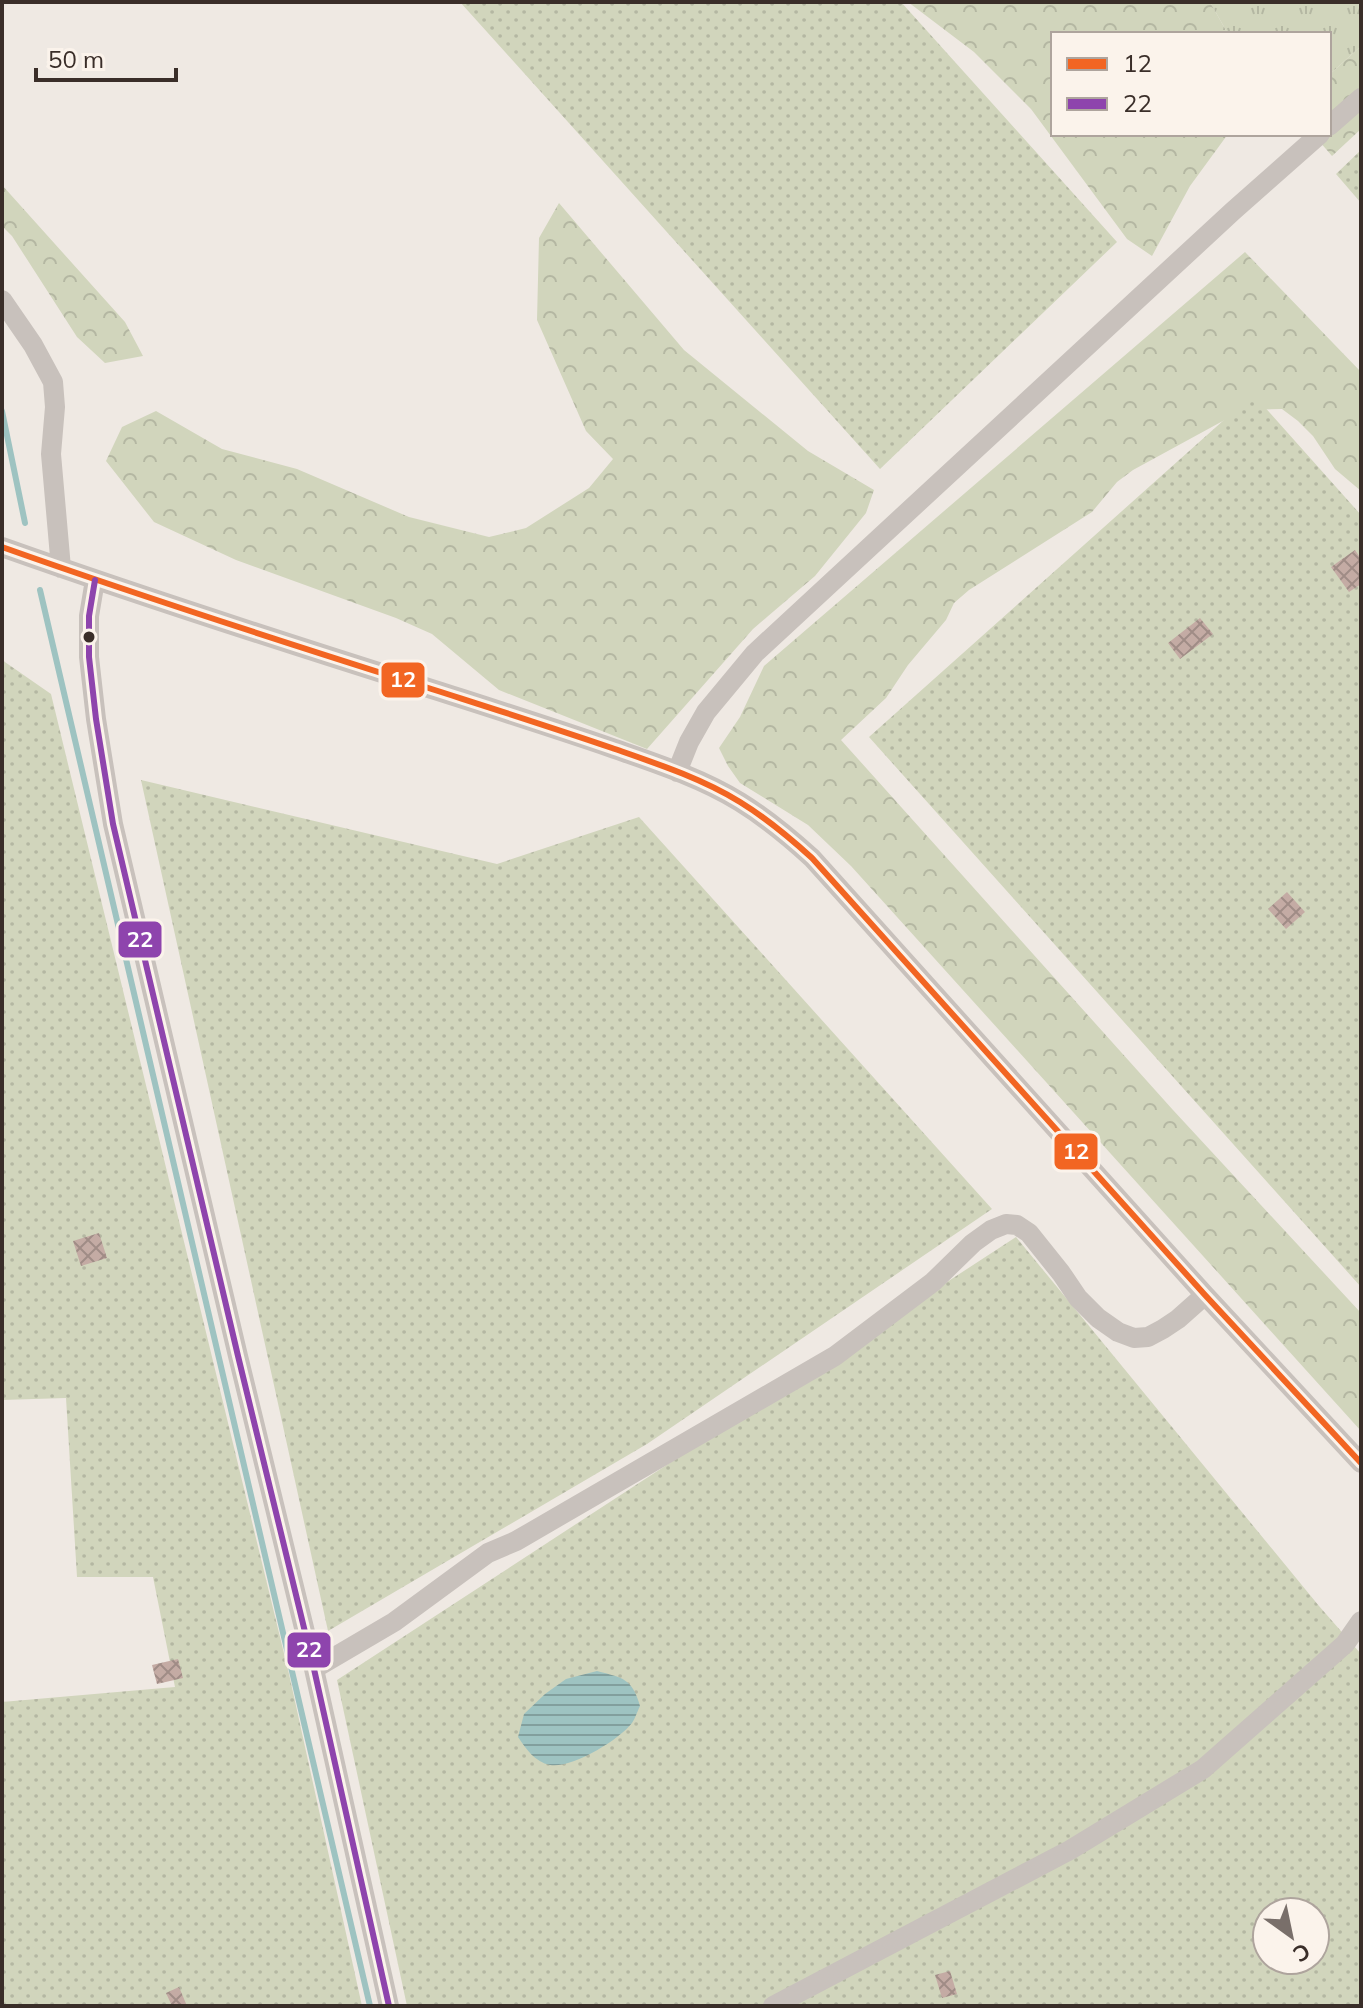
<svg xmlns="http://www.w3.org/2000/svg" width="1363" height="2008" font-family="Mulish,sans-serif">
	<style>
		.grass { fill: url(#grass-tufts) }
		.forest { fill: url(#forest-crowns) }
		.garden { fill: url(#garden-dots); fill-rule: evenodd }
		.water { fill: url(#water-rules) }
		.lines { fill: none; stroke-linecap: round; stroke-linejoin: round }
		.stream { stroke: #9ec3c1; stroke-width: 6 }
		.building { fill: url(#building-cross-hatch) }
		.minor { stroke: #c8c1bc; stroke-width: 20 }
		.bus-1-casing { stroke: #fbf3eb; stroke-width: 12 }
		.bus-2-casing { stroke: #fbf3eb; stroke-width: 12 }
		.bus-1 { stroke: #f26522; stroke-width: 6 }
		.bus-2 { stroke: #8e44ad; stroke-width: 6 }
		.bus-dot { fill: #3a2e29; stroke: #fbf3eb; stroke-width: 3 }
		.line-badge { stroke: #fbf3eb; stroke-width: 3 }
		.badge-label { font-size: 22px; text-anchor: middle; font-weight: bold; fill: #fff }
	</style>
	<defs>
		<pattern id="grass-tufts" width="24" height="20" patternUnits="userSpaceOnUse" patternTransform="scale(2)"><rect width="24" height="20" fill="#d1d5bc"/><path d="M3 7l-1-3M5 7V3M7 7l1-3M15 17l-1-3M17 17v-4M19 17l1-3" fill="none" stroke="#b4b7a2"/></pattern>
		<pattern id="forest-crowns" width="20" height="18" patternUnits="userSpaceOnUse" patternTransform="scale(2)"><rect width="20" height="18" fill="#d1d5bc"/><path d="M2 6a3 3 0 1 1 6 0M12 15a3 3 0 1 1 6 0" fill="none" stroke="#b4b7a2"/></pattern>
		<pattern id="garden-dots" width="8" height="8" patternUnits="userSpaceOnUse" patternTransform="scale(2)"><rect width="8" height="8" fill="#d1d5bc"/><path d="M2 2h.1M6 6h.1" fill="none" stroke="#b4b7a2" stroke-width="1.8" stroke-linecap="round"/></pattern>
		<pattern id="water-rules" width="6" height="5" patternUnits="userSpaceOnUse" patternTransform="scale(2)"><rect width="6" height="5" fill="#9ec3c1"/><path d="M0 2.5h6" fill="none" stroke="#829f9d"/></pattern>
		<pattern id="building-cross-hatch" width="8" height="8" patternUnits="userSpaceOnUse" patternTransform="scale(2)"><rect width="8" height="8" fill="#c4aba4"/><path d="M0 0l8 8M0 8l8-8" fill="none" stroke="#a08c86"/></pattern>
	</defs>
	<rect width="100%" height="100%" fill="#efe9e3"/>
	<path class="grass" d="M1210,2h151v44l-32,29v-41h-101z"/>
	<path class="forest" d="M908,2h302l18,32h-175v100h175l-38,52 -38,70 -25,-17 -96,-130 -57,-57z
		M1361,46v83l-29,27 -19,-22h16v-59z
		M2,185l123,137 18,34 -38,7 -28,-26 -65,-101 -10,-10z
		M559,203l125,147 124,101 66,39 -8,23 -51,63 -62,53 -106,120 -148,-59 -67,-56 -36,-16 -160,-58 -82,-38 -48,-61 16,-34 34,-16 66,38 75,20 112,48 80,20 37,-9 63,-40 24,-29 -27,-28 -49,-111 2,-82z
		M1245,252l116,120v119l-26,-22 -22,-33 -15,-15 -16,-12 -39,1 -110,60 -16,12 -25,30 -123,78 -15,13 -8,17 -38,45 -22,33 -45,42 332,370 188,203v118l-510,-565 -43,-41 -68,-42 -12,-17 -9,-18 21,-31 24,-51z"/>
	<path class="garden" d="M460,2h441l216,240 -237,227z
		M1361,150v53l-25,-29z
		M1253,394l108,121v772l-492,-550z
		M2,660l49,34 238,980 73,332h-360v-304l173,-15 -22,-110h-76l-11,-179 -64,2z
		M141,780l356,84 142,-47 353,392 -345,235 -319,187z
		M1016,1237l303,369 42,48v352h-954l-70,-326zM1267,1912h48v48h-48z"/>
	<path class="water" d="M597,1671c26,7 35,7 43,35 -3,6 -5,13 -8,17 -13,17 -61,46 -82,42 -15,-3 -24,-16 -32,-28l6,-23 21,-20 21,-15z"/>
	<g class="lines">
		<path class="stream" d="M2,411l23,112
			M40,590l330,1416"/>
	</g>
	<path class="building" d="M1355,550l6,9v25l-12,8 -18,-25z
		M1200,618l13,16 -33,25 -12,-16z
		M1287,892l18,20 -19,17 -18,-20z
		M99,1233l8,25 -26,8 -8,-25z
		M178,1659l5,19 -26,6 -5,-19z
		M950,1971l7,23 -15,4 -7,-23z
		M179,1987l8,19h-15l-6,-13z"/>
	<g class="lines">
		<path class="minor" d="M1329,126l32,-28
			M2,300l31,45 20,37 2,25 -4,47 10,114
			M2,547c135,48 272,92 408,135 68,22 135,43 202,66 43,15 89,30 128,54 26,16 49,35 72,56l393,437 156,168
			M95,580l-6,36v41l7,62 17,105 125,532 76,313 75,337
			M677,772l12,-30 17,-30 49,-59 478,-442 87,-77
			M314,1669l80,-47 94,-69 28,-12 319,-185 98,-74 40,-39 18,-13 15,-6 11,1 12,8 32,40 17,25 20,20 20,14 16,6 14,-1 15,-8 15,-10 27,-24
			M773,2006l297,-156 133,-81 142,-125 16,-23"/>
		<g class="bus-1-casing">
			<path id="bus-1" d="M2,547c135,48 272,92 408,135 68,22 135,43 202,66 43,15 89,30 128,54 26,16 49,35 72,56l393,437 156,168"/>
		</g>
		<g class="bus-2-casing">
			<path id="bus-2" d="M95,580l-6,36v41l7,62 17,105 125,532 76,313 75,337"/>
		</g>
		<use href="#bus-1" class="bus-1"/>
		<use href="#bus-2" class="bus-2"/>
	</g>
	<circle class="bus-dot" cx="89" cy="637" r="7"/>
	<g class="line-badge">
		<rect x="380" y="661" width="46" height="38" rx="8" fill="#f26522"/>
		<rect x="117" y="920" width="46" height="39" rx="8" fill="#8e44ad"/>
		<rect x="1053" y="1132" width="46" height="39" rx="8" fill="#f26522"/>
		<rect x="286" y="1631" width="46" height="38" rx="8" fill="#8e44ad"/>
	</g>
	<g class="badge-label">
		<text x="403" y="687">12</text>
		<text x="140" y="947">22</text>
		<text x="1076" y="1159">12</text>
		<text x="309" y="1657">22</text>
	</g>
	<rect width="1363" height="2008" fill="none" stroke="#3a2e29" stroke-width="8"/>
	<rect x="1051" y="32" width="280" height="104" fill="#fbf3eb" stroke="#aea49d" stroke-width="2"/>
	<rect x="1067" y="58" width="40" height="12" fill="#f26522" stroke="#aea49d" stroke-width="2"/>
	<text x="1123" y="72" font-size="24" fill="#3a2e29">12</text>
	<rect x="1067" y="98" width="40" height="12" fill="#8e44ad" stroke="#aea49d" stroke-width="2"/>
	<text x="1123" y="112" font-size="24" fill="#3a2e29">22</text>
	<g transform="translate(1291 1936) rotate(147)"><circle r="38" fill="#fbf3eb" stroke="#aea49d" stroke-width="2"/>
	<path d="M0-6L14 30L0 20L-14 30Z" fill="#796f6a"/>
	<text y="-12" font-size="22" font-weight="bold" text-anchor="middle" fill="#3a2e29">С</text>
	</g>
	<path d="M36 68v12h140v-12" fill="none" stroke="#3a2e29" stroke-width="4"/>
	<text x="48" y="68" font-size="24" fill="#3a2e29" stroke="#fbf3eb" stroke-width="6" paint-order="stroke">50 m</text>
</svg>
